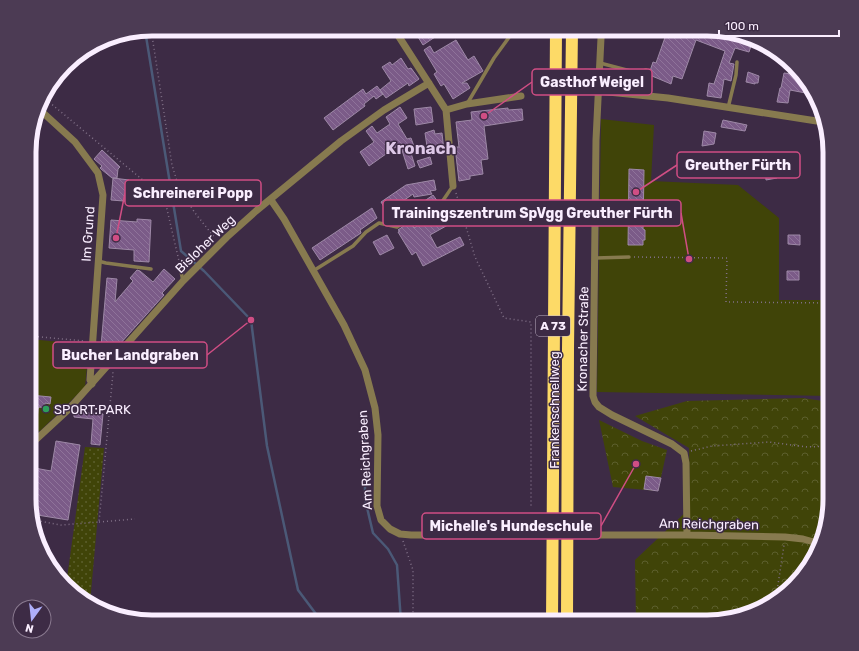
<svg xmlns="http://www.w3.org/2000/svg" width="859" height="651" font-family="Rubik,sans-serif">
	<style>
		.grass { fill: #404408 }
		.forest { fill: url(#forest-crowns) }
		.garden { fill: url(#garden-dots) }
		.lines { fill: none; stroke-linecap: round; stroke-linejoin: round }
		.stream { stroke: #4b5977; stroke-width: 2.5 }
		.building { fill: url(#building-back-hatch); stroke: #9e89a7 }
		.path { stroke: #807087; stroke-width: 1.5; stroke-dasharray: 1 3; stroke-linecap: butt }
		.lane { stroke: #877a4f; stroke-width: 3.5 }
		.street { stroke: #877a4f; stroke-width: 7 }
		.highway { stroke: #fdda67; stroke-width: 12 }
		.leisure-dot { fill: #2e9e5b; stroke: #3d2b45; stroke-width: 1.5 }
		.labels { text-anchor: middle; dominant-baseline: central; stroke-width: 3; stroke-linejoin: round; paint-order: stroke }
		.shield { fill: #3d2b45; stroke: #c1b4c7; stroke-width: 1 }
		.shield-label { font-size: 12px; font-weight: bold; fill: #faeeff }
		.street-label { font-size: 13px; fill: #faeeff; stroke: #3d2b45 }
		.poi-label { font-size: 13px; fill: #faeeff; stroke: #3d2b45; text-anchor: start }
		.district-label { font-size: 17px; font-weight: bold; fill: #dec8e8; stroke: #3d2b45 }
		.rim { fill: none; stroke: #faeeff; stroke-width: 5 }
		.leader { fill: none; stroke: #d04e84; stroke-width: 1.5 }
		.callout-dot { fill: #d04e84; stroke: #3d2b45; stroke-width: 1.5 }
		.callout { fill: #3d2b45; stroke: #d04e84; stroke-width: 1.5 }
		.callout-label { font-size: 14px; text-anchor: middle; font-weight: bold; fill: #faeeff }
	</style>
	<defs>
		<pattern id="forest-crowns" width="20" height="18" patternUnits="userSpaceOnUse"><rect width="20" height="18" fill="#404408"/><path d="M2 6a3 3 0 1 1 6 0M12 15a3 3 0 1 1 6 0" fill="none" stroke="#5c5f2d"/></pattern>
		<pattern id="garden-dots" width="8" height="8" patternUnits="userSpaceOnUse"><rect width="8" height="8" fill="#404408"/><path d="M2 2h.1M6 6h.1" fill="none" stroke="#5c5f2d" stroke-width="1.8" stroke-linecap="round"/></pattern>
		<pattern id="building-back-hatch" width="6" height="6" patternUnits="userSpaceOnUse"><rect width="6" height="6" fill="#7b5b88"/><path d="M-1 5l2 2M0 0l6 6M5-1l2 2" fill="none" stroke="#8f739a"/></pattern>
	</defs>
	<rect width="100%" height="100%" fill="#3d2b45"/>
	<path class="grass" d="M601,119l53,6 -3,56 87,4 41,33v82h51v96l-233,-4z
		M30,339l59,6 -4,42 -44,43 -12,8z"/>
	<path class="forest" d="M803,398l27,4v105l-9,39 -21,34 -39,29 -54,13h-71l-1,-62 55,-52 -1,-60 -54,-32 52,-15z
		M599,420l43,21 25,9 -9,41 -45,-4z"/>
	<path class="garden" d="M85,447l19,1 -14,155 -19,-11 -5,-6z"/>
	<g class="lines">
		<path class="stream" d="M145,30l36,221 23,20 47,49 16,126 31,144 24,32
			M365,438v61l8,34 15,16 9,16 4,57"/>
	</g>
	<path class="building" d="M419,29h11l5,8 -12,8 -8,-13z
		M668,29h47l30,7 -2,8 8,2 -2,6 -14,-4 -6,15 5,1 -3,17 -7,-2 -3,19 -14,-2 2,-13 5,1 11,-33 -29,-11 -14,39 -9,-3 -2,8 -19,-8 -2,-5 3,-9 3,1z
		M456,40l12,20 6,-4 9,15 -21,12h5l3,5 -17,11 -9,-15 -3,2 -7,-12 3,-2 -13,-22 6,-4 4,7z
		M401,58l7,11 3,-1 8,11 -10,7 -1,-3 -22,15 -6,-8 11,-9 -9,-14 8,-5 2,3z
		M748,72l11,4 -1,7h-3v1l-9,-2z
		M784,73l16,2 16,20 -26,-5 -2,13 -11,-1 3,-14h1z
		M377,86l6,8 -7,5 -2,-3 -10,8 1,2 -32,24 -9,-12 39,-29 3,5z
		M400,107l7,11 -9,6 9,15 4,-1 4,11 -5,1 5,16 -7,3 -8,-25 -31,22 -9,-14 14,-10 -8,-11 6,-5 5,7 13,-9 -4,-7z
		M431,107l2,15 -17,3 -2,-16z
		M508,108v2l14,-1 1,11 -39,6 4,33 -7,1 2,14 -13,2v3l-11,2 -4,-34h4l-3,-25 16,-2 -1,-8z
		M723,120l24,5 -2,6 -24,-4z
		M434,130l1,4 7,-1 2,18 -16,2 -3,-20z
		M704,131l12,2 -2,11 -12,2z
		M102,150l18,17 -2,2 -1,9h-5l-11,-9 -1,-1 2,-2 -8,-7z
		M430,157l2,7 -12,4 -3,-7z
		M629,169l15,1 -1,59 2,1v10h-2v5h-15z
		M776,169l1,9 -11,2 -1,-10z
		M113,178l16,2 -1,7h9l-1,15 -25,-2z
		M434,180l2,10 -6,1 2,3 -18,3 -1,-3 -13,9 8,12 -12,9 -2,-1 -13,-21 25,-17z
		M433,195l5,7 -9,10 -8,3 -5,-8z
		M372,208l5,10 -17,12 1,3 -41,27 -8,-12z
		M442,208l2,3 4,-2 7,12 -25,14 7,13 23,-11 4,8 -41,21 -7,-14 -4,3 -14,-23 2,-1 -2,-1 13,-9 3,7 18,-11z
		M137,219l14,1 -2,42 -15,-1v-11l-25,-2 2,-28 26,2z
		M387,235l7,13 -14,7 -7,-13z
		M788,235h12v10l-12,-1z
		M164,269l11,10 -13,14 2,2 -45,50h-7l-1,2 -10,-1 6,-68 10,1 -2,23 18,-21 -3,-3 7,-8 3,1 13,11z
		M787,271h12v9h-12z
		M30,395l21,2 -1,7 -5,-1v5l-6,-1 -1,2 -2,23h-7z
		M74,412l29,2 -3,31 -9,-1 2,-25 -19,-2z
		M56,441l24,4 -12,75 -37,-6 -2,-7v-40l22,4z
		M646,476l15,2 -3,13 -14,-2z"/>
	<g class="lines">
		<path class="path" d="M151,29l21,136 7,23 16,25 20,25
			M43,97l119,99 4,9 13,56
			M456,193l19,64 29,61 27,4v186
			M634,257l93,1 -1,44 104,1
			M30,336l55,5
			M691,451l21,-5 57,-4 38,5 23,-1
			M33,520l28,5 38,-3 14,-149 -1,-1
			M99,522l36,-3
			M403,541l10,29v52
			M776,598l8,-53"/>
		<path class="lane" d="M600,63l38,10 8,-3
			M467,104l27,-46 21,-29
			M728,108l8,-33 1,-13
			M596,258l33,-1
			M98,261l8,2 45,6
			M180,267l3,14
			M313,271l40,-25 13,-14 13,-9 18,4 14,-10c3,0 6,1 9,1 15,0 25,-22 33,-32"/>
		<path class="street" d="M394,29l52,81 7,76
			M603,29l-2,9 -5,102 -3,256 2,6 4,5 13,8 60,29 12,9 2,10 1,72
			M598,91l70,7 155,24
			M39,109l36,33 23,31 5,22 -13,185 2,4
			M446,110l21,-6 54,-8
			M271,200l13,19 60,106 21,45 10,38 3,27 -1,71 4,14 9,9 10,5 11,1h276l98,2 18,2 18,5
			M29,446l39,-36 115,-129 44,-44 29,-26 85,-70 43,-31 45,-27"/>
		<path class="highway" d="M552,622l4,-593
			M567,622l1,-273 4,-320"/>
	</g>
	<circle class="leisure-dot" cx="46" cy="409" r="4"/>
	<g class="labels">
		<rect class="shield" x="536" y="316" width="34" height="20" rx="3"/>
		<g class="shield-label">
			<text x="553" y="326">A 73</text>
		</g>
		<g class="street-label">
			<text transform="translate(88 234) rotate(-86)">Im Grund</text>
			<text transform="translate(205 244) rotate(-44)">Bisloher Weg</text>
			<text transform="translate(583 339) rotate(-89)">Kronacher Straße</text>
			<text transform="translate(554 410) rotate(-90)">Frankenschnellweg</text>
			<text transform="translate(365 460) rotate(-93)">Am Reichgraben</text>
			<text transform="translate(709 524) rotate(1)">Am Reichgraben</text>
		</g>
		<g class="poi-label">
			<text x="54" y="409">SPORT:PARK</text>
		</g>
		<g class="district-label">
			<text x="421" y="148">Kronach</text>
		</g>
	</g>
	<path d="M0 0H859V651H0ZM152 36H707A116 116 0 0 1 823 152V499A116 116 0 0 1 707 615H152A116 116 0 0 1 36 499V152A116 116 0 0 1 152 36Z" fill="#4c3b54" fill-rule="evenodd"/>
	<path class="rim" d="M152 36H707A116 116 0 0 1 823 152V499A116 116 0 0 1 707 615H152A116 116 0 0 1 36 499V152A116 116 0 0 1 152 36Z"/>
	<path class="leader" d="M484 116L532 82M636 192L677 165M116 238L125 193M689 259L681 213M251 320L207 355M636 464L601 526"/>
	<g class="callout-dot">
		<circle cx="484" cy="116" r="4"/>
		<circle cx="636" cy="192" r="4"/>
		<circle cx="116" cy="238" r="4"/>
		<circle cx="689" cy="259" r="4"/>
		<circle cx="251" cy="320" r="4"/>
		<circle cx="636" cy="464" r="4"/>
	</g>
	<g class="callout">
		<rect x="532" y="69" width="120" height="26" rx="4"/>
		<rect x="677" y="152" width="123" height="26" rx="4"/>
		<rect x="125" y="180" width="136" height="26" rx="4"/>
		<rect x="383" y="200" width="298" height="26" rx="4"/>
		<rect x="53" y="342" width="154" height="26" rx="4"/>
		<rect x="422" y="513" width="179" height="26" rx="4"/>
	</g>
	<g class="callout-label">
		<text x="592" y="87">Gasthof Weigel</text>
		<text x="738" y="170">Greuther Fürth</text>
		<text x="193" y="198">Schreinerei Popp</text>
		<text x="532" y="218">Trainingszentrum SpVgg Greuther Fürth</text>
		<text x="130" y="360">Bucher Landgraben</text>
		<text x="511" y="531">Michelle's Hundeschule</text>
	</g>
	<g transform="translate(32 619) rotate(195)"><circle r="19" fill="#3d2b45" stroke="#89798f"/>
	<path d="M0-3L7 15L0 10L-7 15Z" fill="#aeaefa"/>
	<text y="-6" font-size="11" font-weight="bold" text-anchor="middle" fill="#faeeff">N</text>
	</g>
	<path d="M719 30v6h120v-6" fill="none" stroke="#faeeff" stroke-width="2"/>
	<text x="725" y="30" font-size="12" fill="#faeeff" stroke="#3d2b45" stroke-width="3" paint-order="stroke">100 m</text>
</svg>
